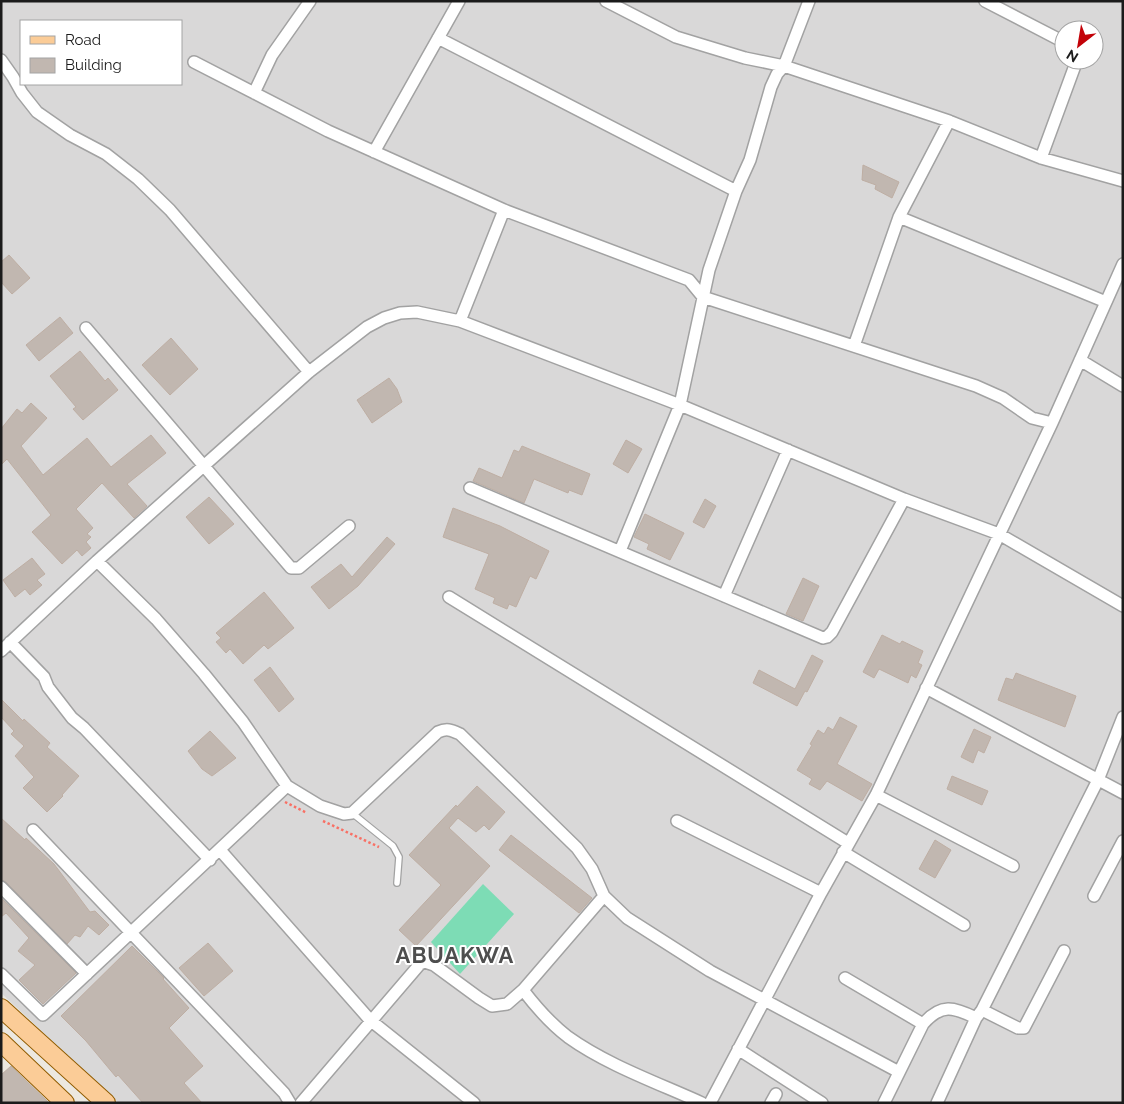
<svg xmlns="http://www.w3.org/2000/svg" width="1124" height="1104" font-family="Raleway,sans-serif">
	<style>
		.residential { fill: #d9d8d8; fill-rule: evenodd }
		.pitch { fill: #7ddcb5 }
		.building { fill: #c1b7b0; stroke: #beaea3 }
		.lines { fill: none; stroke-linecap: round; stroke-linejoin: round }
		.lane-casing { stroke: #a2a2a2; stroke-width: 8 }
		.street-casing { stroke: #a2a2a2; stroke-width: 14 }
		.primary-casing { stroke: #905c01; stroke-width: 20 }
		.path { stroke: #f87065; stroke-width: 2.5; stroke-dasharray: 2.5 2.5; stroke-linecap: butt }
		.lane { stroke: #fff; stroke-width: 5.5 }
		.street { stroke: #fff; stroke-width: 11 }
		.primary { stroke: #fbcc97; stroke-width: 18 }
		.labels { text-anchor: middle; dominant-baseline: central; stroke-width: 4; stroke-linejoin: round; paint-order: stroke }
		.district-label { font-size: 22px; font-weight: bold; letter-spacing: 1px; fill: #4e4e4e; stroke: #fff }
	</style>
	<rect width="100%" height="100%" fill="#ece8e0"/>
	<path class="residential" d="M1,1h1122v1102h-1004l-118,-110zM21,21h160v63h-160zM1064,30h30v30h-30z"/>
	<path class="pitch" d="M483,884l31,30 -54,60 -29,-32z"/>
	<path class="building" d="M863,165l36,17 -7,16 -17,-9 1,-4 -14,-5z
		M9,255l21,23 -18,16 -11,-12v-20z
		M60,317l13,16 -34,28 -13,-16z
		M171,338l27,31 -28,26 -28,-30z
		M80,351l25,30 3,-3 10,12 -35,30 -10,-11 3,-2 -26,-31z
		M389,378l8,11 5,13 -30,21 -15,-23z
		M31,403l16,15 -26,28 22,29 44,-37 24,29 40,-32 15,18 -39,31 20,22 -13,12 -32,-35 -26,26 17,19 -6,6 4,3 -5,5 5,6 -9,8 -5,-6 -15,14 -30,-32 19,-17 -44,-56 -6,6v-36l16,-20 5,4z
		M626,440l16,9 -14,24 -15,-9z
		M522,446l68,28 -8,21 -13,-5 -1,3 -34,-14 -10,24 -51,-22 6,-13 23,10 12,-28 5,2z
		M209,497l25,27 -25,20 -23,-27z
		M705,499l11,7 -12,22 -11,-6z
		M453,508l47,18 49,25 -13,28 -6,-3 -14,31 -7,-3 -2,5 -14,-6 2,-5 -20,-9 14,-35 -46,-17z
		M645,514l39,19 -14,27 -23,-11 2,-5 -15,-7z
		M387,537l8,7 -37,42 -29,23 -18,-22 30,-23 11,13z
		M32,558l13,16 -8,6 5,5 -12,10 -5,-6 -10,8 -12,-17z
		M803,578l16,8 -16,35 -17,-7z
		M264,592l30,36 -26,21 -4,-4 -21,19 -13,-15 -4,4 -10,-11 5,-4 -5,-5z
		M882,635l18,9 2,-3 21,10 -5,12 4,2 -6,13 -5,-3 -3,8 -29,-14 -5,9 -11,-6z
		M812,655l11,6 -16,31 -2,-1 -8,15 -44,-23 6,-13 36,19z
		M270,667l24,32 -15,13 -25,-32z
		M1016,673l60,23 -11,31 -67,-27 8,-22 7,2z
		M1,699l22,22 1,-2 26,24 -3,4 32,29 -17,19 1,1 -16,16 -24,-24 11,-11 -19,-21 9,-10 -13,-12 3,-3 -13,-14z
		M840,717l17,9 -20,38 35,20 -10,17 -35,-20 -7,9 -11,-6 3,-5 -15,-9 15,-25 -2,-1 8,-14 6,4 4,-7 5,3z
		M974,729l17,8 -7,16 -6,-3 -5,13 -12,-6z
		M210,731l26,27 -24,18 -10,-7 -14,-18z
		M952,776l36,15 -6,14 -35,-16z
		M477,786l28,26 -16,18 -5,-5 -8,7 -18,-14 -9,10 41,38 -74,80 -17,-16 42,-45 -32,-30 47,-50 1,2z
		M1,818l24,22 1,-2 28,26 36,48 5,-1 14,14 -10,10 -11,-9 -8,11 -5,-2 -8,9 -61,-62 -5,-2z
		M511,835l81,63 -13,15 -80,-63z
		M935,840l16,10 -16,28 -16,-9z
		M1,898l75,75 -33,31 -24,-24 16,-15 -17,-14 11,-13 -23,-25 -5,4z
		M208,943l25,28 -29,25 -25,-28z
		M132,946l32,32 -1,1 26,29 -20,20 34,38 -19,17 18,20h-59l-25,-28 -2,2 -30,-36 -25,-25z
		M11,1066l38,37h-48v-28z"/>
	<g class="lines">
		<g class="lane-casing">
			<path id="lane" d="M352,813l41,33 6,11 -2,26"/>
		</g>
		<g class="street-casing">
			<path id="street" d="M606,1l70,36 69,21 39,8 165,55 92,37 82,23
				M985,1l79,41
				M438,38l298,153
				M1,60l12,17 9,16 15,19 33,23 36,19 32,25 32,31 139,162
				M194,62l134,69 176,79 185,70 14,17 273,89 27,12 29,20 20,5
				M254,93l18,-38 38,-54
				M374,152l85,-151
				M1041,158l36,-98
				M899,217l207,85
				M460,321l44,-111
				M86,328l205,240h8l50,-42
				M854,346l45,-129 50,-96
				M1080,360l43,26
				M470,488l353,150 4,-1 5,-5 72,-133
				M620,551l60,-146 29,-135 27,-79 14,-31 21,-73 6,-13 7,-8 25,-65
				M97,561l59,58 48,55 39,48 44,64 33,20 24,8 8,-1 86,-81c9,-4 13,-2 22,2l117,114 15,21 12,27 23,22 83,53 189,101
				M724,596l64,-146
				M449,597l399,246
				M10,642l34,35 4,10 24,31 12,10 126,132
				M1,651l96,-90 212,-189 58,-45 17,-9 16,-5 17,-1 43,9 220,84 224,94 95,35 124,72
				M926,688l197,105
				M876,795l137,71
				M677,821l144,72
				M33,830l251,263 6,10
				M220,850l150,170 104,83
				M843,852l121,73
				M1,887l86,87
				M1094,896l29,-55
				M1,974l42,41 244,-229
				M845,978l78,46
				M523,990l81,-94
				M982,1010l36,18h6l40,-77
				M738,1049l84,54
				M301,1103l119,-139 5,-2 9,3 45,33 13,8 15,-2 16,-14c13,17 28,34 45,47 39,28 90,46 134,66
				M710,1103l111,-210 55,-98 176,-372 71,-159
				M771,1103l5,-9
				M884,1103l39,-79c18,-21 31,-17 53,-6l6,-8 116,-230 25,-63
				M937,1103l39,-85"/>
		</g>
		<g class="primary-casing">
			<path id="primary" d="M1,1008l105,95
				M1,1042l64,61"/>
		</g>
		<path class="path" d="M285,802l22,11
			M323,821l56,26"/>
		<use href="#lane" class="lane"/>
		<use href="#street" class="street"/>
		<use href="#primary" class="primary"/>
	</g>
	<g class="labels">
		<g class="district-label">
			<text x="455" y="955">ABUAKWA</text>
		</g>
	</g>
	<rect width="1124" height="1104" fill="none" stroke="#1b1b1b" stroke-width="5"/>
	<rect x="20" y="20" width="162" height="65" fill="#ffffff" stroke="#a4a4a4"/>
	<rect x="30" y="36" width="25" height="8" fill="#fbcc97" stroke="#a4a4a4"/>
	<text x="65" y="45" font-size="15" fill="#1b1b1b">Road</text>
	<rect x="30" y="58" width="25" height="15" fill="#c1b7b0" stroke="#a4a4a4"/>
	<text x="65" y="70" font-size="15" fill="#1b1b1b">Building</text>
	<g transform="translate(1079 45) rotate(211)"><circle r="24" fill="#ffffff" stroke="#a4a4a4"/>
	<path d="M0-4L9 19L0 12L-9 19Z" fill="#c30208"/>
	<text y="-8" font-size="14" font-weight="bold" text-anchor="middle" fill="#1b1b1b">N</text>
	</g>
</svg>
